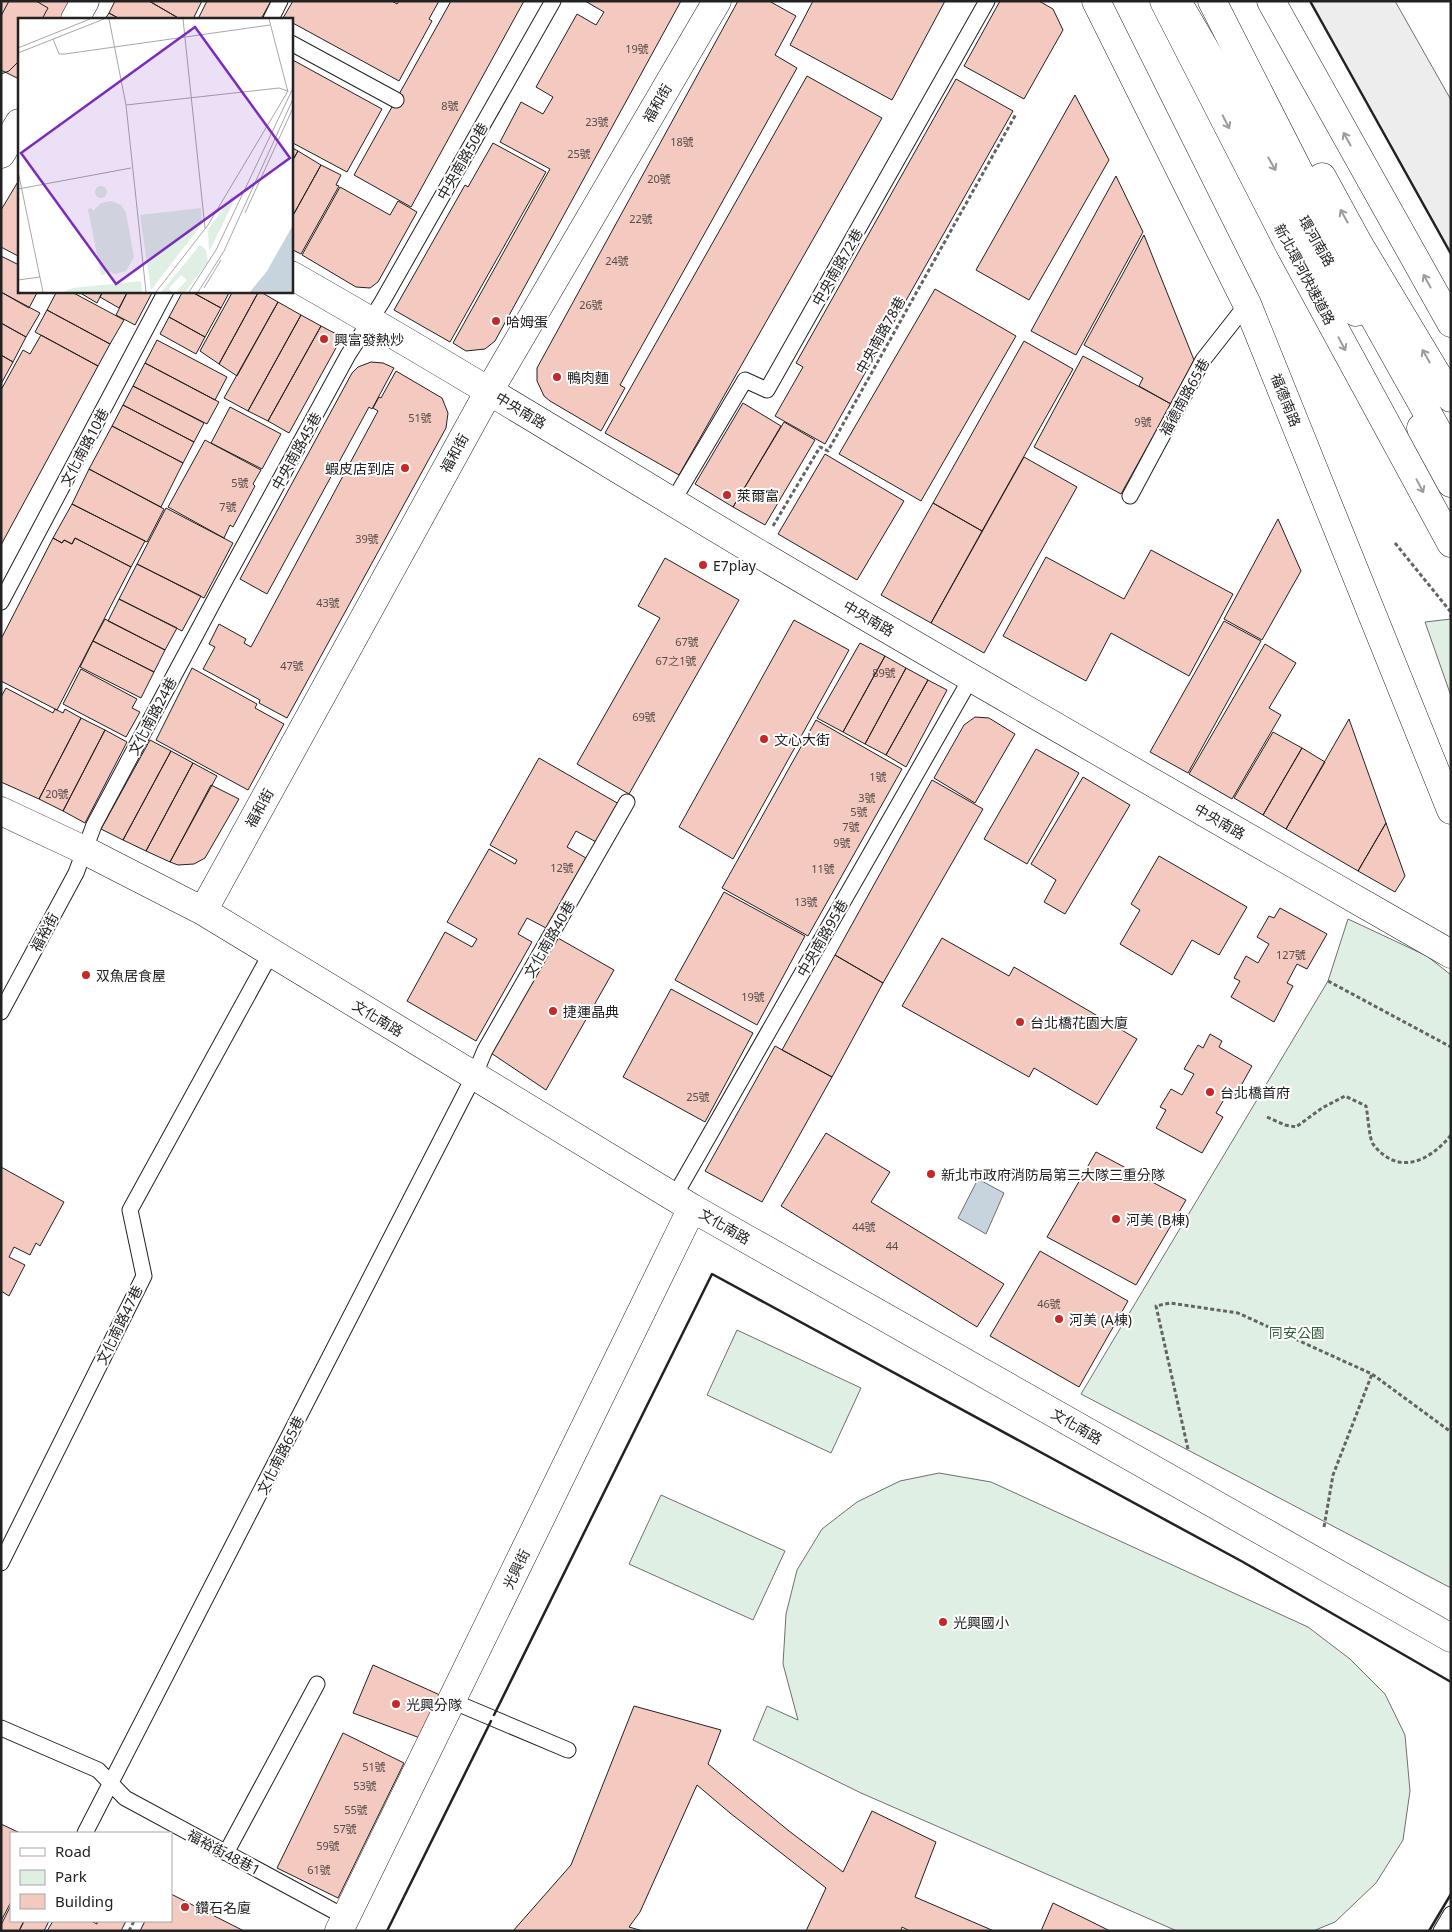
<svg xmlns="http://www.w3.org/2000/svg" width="1452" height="1932" font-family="'Noto Sans','Noto Sans TC',sans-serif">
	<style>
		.green { fill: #e0efe3; stroke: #6f6f6f }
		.parking { fill: #ededed; stroke: #6f6f6f }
		.water { fill: #c7d3dd; stroke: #6f6f6f }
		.building { fill: #f3c9c0; stroke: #222 }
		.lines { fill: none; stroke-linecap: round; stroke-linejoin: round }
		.service-casing { stroke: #222; stroke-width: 17 }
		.minor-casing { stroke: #222; stroke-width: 29 }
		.tertiary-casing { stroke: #222; stroke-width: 29 }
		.trunk-casing { stroke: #222; stroke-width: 29 }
		.path { stroke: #646464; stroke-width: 3; stroke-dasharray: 4 2.5; stroke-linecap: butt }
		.service { stroke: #fff; stroke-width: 15 }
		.minor { stroke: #fff; stroke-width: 28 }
		.tertiary { stroke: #fff; stroke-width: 28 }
		.trunk { stroke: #fff; stroke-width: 28 }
		.wall { stroke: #222; stroke-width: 2.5 }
		.oneway { stroke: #9c9c9c }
		.poi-dot { fill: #c62828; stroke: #fff; stroke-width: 2 }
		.labels { text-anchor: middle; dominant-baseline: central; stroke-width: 4; stroke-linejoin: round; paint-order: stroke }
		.number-label { font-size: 11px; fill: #564c4a }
		.street-label { font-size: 14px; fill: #222; stroke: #fff }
		.poi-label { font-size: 14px; fill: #222; stroke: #fff; text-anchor: start }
		.park-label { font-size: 14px; fill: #2f5e38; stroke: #fff }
		.inset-road { fill: none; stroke: #a7a7a7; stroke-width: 1 }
		.view { fill: #7b2cbf; fill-opacity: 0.15; stroke: #7b2cbf; stroke-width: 2.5 }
		.inset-edge { fill: none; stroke: #222; stroke-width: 2.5 }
	</style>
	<rect width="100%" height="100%" fill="#fff"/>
	<path class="green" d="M1451,619v77l-26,-74z
		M1348,919l79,37 24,19v613l-370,-194 247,-413z
		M737,1330l124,58 -30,65 -124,-58z
		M939,1473l52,9 317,145 42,32 35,35 20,41 5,56 -7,49 -27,43 -41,39 -22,9h-136l-316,-138 -108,-53 14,-34 31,14 -15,-56 3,-50 11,-44 25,-41 35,-27 43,-21z
		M661,1495l124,56 -32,69 -124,-56z"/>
	<path class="parking" d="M1310,1h85l56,99v154z"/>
	<path class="water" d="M978,1179l26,14 -18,41 -28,-16z"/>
	<path class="building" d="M1,1h35l12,7 -6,11h-23v42l-10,10 -8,3z
		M9,1h66l-10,18h-46v60l-18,-9v-54z
		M115,1h34l31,18h-60l-11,-6z
		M149,1h53l-9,18h-13z
		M207,1h64l-10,18h-63z
		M293,1h99l5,3 2,-3h40l-10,18 3,2 -33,60 -108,-59v-3l-8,-1z
		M451,1h73l-113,206 -57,-32z
		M585,1h96l-186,340 -10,8 -19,2 -13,-8 97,-174 -50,-27 21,-40 22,12 10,-17 -17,-10 41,-73 19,11 8,-13z
		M738,1h31l27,15 -21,39 22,13 -177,317 5,3 -24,43 -51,-30 -6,-5 -7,-15v-13z
		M813,1h132l-53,99 -102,-55z
		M1000,1h39l14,8 10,21 -39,69 -60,-33z
		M109,13l11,6h-15z
		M291,59l91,50 -35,63 -56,-30z
		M807,76l75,42 -203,357 -74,-42z
		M956,79l57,32 -188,333 -50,-28 28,-49 -7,-4z
		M1075,95l34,65 -80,140 -53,-30z
		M493,143l53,29 -96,170 -56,-32 71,-125 3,2z
		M291,147l7,4 -7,12z
		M298,151l23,14 -30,54v-56z
		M321,165l20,10 -5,10 3,1 -38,68 -10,-5v-30z
		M1116,176l27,56 -67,123 -45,-24z
		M19,180v75l-1,1 -17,-9v-37z
		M340,187l50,28 8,-14 19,11 -39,70 -8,6 -14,-1 -54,-32z
		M1144,235l50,125 -23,44 -32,-18 4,-8 -59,-33z
		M1,256l18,9v26h19l-9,17 -28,-16z
		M935,289l81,47 -95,165 -82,-47z
		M57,291h13l54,29 -14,24 -63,-34z
		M77,291h26l-6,12z
		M103,291h25l-9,17 -19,-11z
		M128,291h25l-18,34 -19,-10z
		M183,291h7l31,17 -16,29 -36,-20z
		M190,291h40l-9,17z
		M233,291h26l-40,73 -19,-13z
		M259,291l19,11 -41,74 -18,-12z
		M1,292l39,21 -14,24 -25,-14z
		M278,302l23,13 -53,96 -24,-13z
		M47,310l63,34 -12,22 -63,-34z
		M301,315l20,11 -53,95 -20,-10z
		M169,317l36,20 -9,17 -36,-20z
		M1,323l25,14 -13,25 -12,-7z
		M321,326l21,11 -53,96 -21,-12z
		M41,335l57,31 -97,179v-155l22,-40 7,4z
		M157,340l70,37 -12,23 -70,-37z
		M1024,341l49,28 -91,162 -49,-28z
		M1,355l12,7 -12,22z
		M1083,356l88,48 -50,90 -87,-47z
		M371,362l12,1 11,5 -22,41 -3,-2 -102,187 -27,-15 112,-206 6,-6z
		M145,363l74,39 -12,22 -74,-38z
		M396,371l46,27 6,15 -2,15 -159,290 -28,-15 1,-3 -57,-31 12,-22 -6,-3 10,-20 27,15 -2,4 7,4 127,-236 -5,-3 6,-11 2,1z
		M133,386l71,37 -10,19 -71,-37z
		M743,403l38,23 -48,81 -38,-23z
		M123,405l71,37 -11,21 -71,-37z
		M230,407l51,27 -19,35 -51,-26z
		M784,422l31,18 -50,85 -32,-18z
		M112,426l71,37 -22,44 -72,-38z
		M205,440l56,30 -8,14 2,2 -22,41 -3,-2 -6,13 -56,-31z
		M825,454l79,47 -47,79 -79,-46z
		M1024,457l53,30 -93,166 -53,-30z
		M89,469l75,40 -17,33 -75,-38z
		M933,503l49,28 -51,92 -50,-28z
		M72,504l73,37 -14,26 -56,-29 -3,6 -8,-4 -2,3 -9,-5z
		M166,508l67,35 -29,55 -67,-34z
		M1278,519l23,52 -39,69 -38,-21z
		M53,538l9,5 2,-3 8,4 3,-6 56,29 -74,143 -56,-29v-42z
		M1151,550l82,44 -44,82 -78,-43 -25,48 -83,-45 43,-79 78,42z
		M665,558l74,42 -110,194 -52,-30 83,-146 -22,-12z
		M137,564l64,32 -19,35 -63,-32z
		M119,599l58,29 -12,22 -57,-29z
		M105,619l60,31 -11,22 -61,-31z
		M794,620l55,30 -116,209 -54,-32z
		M1224,621l37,20 -73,132 -38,-21z
		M93,641l61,31 -13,26 -61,-31z
		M860,643l25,13 -42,76 -26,-14z
		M1265,644l31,19 -27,45 12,7 -49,84 -43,-25z
		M885,656l21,12 -41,76 -22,-12z
		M192,668l65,36 -2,4 29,16 -36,66 -92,-50z
		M906,668l22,12 -42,75 -21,-11z
		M81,669l56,30 -5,9 8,4 -14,25 -63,-33z
		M928,680l19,10 -41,77 -20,-12z
		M6,688l47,25 2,-4 8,4 2,-4 16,9 -42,81 -38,-17v-85z
		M975,717l14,1 26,16 -40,69 -41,-25 30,-53z
		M81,718l24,12 -42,81 -24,-12z
		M1349,719l37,104 -28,48 -72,-42z
		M816,720l86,49 -94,167 -86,-48z
		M105,730l22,12 -42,81 -22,-12z
		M1273,732l29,16 -39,67 -29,-17z
		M150,740l21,11 -48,89 -22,-11z
		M1302,748l23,14 -39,67 -23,-14z
		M1036,749l43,24 -52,91 -43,-25z
		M171,751l22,12 -47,88 -23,-11z
		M539,758l80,46 -21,39 -22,-12 -9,16 19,11 -40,70 -19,-10 -9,16 14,8 -56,99 -69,-40 38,-69 27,15 5,-8 -30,-17 42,-73 26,15 2,-4 -27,-15z
		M193,763l24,13 -47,86 -24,-11z
		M1083,777l47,28 -65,109 -21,-12 12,-22 -25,-16z
		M932,780l51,29 -100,174 -48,-28z
		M211,785l28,14 -34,59 -11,6 -16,1 -8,-3z
		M1386,823l19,53 -10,16 -37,-21z
		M1159,856l88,51 -28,48 -27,-15 -20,35 -52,-31 20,-34 -9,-6z
		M724,892l81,44 -48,89 -82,-45z
		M1280,908l47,26 -20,35 -10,-5 -10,19 6,3 -19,36 -43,-25 9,-16 -6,-3 12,-22 12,7 11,-19 -12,-7 12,-21 5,2z
		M558,938l56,32 -68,120 -55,-37z
		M942,938l67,38 5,-9 123,72 -40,66 -63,-37 -5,9 -127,-71z
		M835,955l48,28 -51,94 -50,-27z
		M671,989l82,44 -48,89 -82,-45z
		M1210,1034l12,7 -3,6 33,19 -19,34 -7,-4 -10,17 7,4 -21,36 -46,-25 10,-18 -6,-3 11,-18 11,6 12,-21 -10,-5 14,-24 5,3z
		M775,1046l57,31 -70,125 -57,-31z
		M826,1133l64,39 -19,30 133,82 -27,43 -196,-121z
		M1096,1152l90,48 -50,85 -89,-48z
		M1,1167l63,35 -24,44 -4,-3 -6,12 -16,-8 -5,10 16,8 -16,31 -8,-5z
		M1040,1251l88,50 -49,86 -89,-51z
		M373,1665l67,30 -20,43 -67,-25z
		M634,1706l87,24 -13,34 81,67 54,41 29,-61 64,31 -21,55 79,34h-84l-8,-4 -1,4h-95l20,-43 -96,-75 -33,-28 -57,127 -11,15 14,4h-130l58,-66z
		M343,1733l61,30 -66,135 -61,-30z
		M1,1824l19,9h-9v69l-10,19z
		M171,1894l73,37h-104l5,-10h26z
		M1053,1903l37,18 20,10h-69z
		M11,1905v16h13l-5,10h-18v-6z
		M24,1921h25l-5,10h-25z
		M53,1921h38l6,3v-3h29l-5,10h-74z"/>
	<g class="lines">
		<g class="service-casing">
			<path id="service" d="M271,19l9,-18
				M291,43l105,57
				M1130,496l73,-136 44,-56
				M673,501l72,-121 22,10 220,-389
				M1,602l165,-311
				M1,1012l75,-139 18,-48 129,-241 125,-229 34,-53 171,-301
				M674,1197l297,-519
				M1,1563l143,-287 -14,-66 141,-257
				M452,1701l116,49
				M1,1728l97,42 27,28 220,119
				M85,1833l389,-757 11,-26 142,-248
				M226,1853l91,-169
				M1441,1931l10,-17"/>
		</g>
		<g class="minor-casing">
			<path id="minor" d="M1096,1l151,303 204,506
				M75,19l10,-18
				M1,154l18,-31
				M291,275c159,90 314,187 470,280 229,135 460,267 690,399
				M1,811l83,39 119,61 489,297 759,430
				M203,911l286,-520 228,-390
				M339,1931l353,-723"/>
		</g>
		<g class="tertiary-casing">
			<path id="tertiary" d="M1271,1l180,322
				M1178,3l144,247 34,62
				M1421,428l30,55"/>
		</g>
		<g class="trunk-casing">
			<path id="trunk" d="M1164,1l125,244 162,298
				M1212,1l156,306 83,148
				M1322,177l36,66 93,155"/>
		</g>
		<path class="path" d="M773,526l47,-79 8,4 188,-337
			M1395,543l55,68 1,6
			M1328,981l123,66
			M1267,1117l18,8 11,2 26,-19 23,-12 21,10c2,9 3,32 7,38 25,33 57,17 78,-9
			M1188,1449l-32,-143 14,-3 68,10 134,61 79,58
			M1324,1527l9,-52 39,-101
			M129,1931l5,-10"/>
		<use href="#service" class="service"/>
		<use href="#minor" class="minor"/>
		<use href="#tertiary" class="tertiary"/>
		<use href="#trunk" class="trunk"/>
		<path class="wall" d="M1310,1l141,253
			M494,1715l218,-441 531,288 208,120
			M387,1931l104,-210
			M1429,1931l22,-37"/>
	</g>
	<defs><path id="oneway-shaft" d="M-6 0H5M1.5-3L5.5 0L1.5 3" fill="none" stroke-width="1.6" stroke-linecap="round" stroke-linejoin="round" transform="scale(1.25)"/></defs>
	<g class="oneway">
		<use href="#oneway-shaft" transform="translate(1226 122) rotate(63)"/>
		<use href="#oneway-shaft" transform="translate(1347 139) rotate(-119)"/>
		<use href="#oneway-shaft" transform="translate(1272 164) rotate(60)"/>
		<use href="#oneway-shaft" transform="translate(1344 216) rotate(-119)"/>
		<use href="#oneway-shaft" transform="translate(1427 281) rotate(-119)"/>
		<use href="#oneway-shaft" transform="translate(1342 344) rotate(62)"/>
		<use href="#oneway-shaft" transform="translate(1426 356) rotate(-120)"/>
		<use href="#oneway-shaft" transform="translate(1420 486) rotate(62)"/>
	</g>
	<g class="poi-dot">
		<circle cx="496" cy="321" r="5"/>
		<circle cx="324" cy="339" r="5"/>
		<circle cx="557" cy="377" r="5"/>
		<circle cx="405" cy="468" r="5"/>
		<circle cx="727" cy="495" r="5"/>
		<circle cx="703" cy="565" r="5"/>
		<circle cx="764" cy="739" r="5"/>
		<circle cx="86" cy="975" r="5"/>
		<circle cx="553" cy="1011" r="5"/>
		<circle cx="1020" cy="1022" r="5"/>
		<circle cx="1210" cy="1092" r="5"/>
		<circle cx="931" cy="1174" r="5"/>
		<circle cx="1116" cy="1219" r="5"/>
		<circle cx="1059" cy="1319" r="5"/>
		<circle cx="943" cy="1622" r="5"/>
		<circle cx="396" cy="1704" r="5"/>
		<circle cx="185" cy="1907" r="5"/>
	</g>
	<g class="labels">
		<g class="number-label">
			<text x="637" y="48">19號</text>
			<text x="450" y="105">8號</text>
			<text x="597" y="121">23號</text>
			<text x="682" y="141">18號</text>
			<text x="579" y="153">25號</text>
			<text x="659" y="178">20號</text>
			<text x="641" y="218">22號</text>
			<text x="617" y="260">24號</text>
			<text x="591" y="304">26號</text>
			<text x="420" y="417">51號</text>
			<text x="1143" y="421">9號</text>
			<text x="240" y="482">5號</text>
			<text x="228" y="506">7號</text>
			<text x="367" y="538">39號</text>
			<text x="328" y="602">43號</text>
			<text x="687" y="641">67號</text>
			<text x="676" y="660">67之1號</text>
			<text x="292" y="665">47號</text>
			<text x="884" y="672">89號</text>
			<text x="644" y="716">69號</text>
			<text x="878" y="776">1號</text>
			<text x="57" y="793">20號</text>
			<text x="867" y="797">3號</text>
			<text x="859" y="811">5號</text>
			<text x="851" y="826">7號</text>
			<text x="842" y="842">9號</text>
			<text x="562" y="867">12號</text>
			<text x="823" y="868">11號</text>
			<text x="806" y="901">13號</text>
			<text x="1291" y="954">127號</text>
			<text x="753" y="996">19號</text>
			<text x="698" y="1096">25號</text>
			<text x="864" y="1226">44號</text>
			<text x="892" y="1245">44</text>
			<text x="1049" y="1303">46號</text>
			<text x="374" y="1766">51號</text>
			<text x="365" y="1785">53號</text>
			<text x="356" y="1809">55號</text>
			<text x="345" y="1828">57號</text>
			<text x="328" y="1845">59號</text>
			<text x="319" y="1869">61號</text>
		</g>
		<g class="street-label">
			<text transform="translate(657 103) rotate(-60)">福和街</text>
			<text transform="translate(462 161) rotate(-60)">中央南路50巷</text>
			<text transform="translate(1317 241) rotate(60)">環河南路</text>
			<text transform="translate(837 267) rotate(-60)">中央南路72巷</text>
			<text transform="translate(1305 274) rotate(62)">新北環河快速道路</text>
			<text transform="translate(880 335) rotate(-61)">中央南路78巷</text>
			<text transform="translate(1184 397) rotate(-61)">福德南路65巷</text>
			<text transform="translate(1286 400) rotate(68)">福德南路</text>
			<text transform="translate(521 410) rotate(31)">中央南路</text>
			<text transform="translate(84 447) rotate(-62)">文化南路10巷</text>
			<text transform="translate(296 451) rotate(-61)">中央南路45巷</text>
			<text transform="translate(454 453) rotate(-61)">福和街</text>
			<text transform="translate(869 618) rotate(30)">中央南路</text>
			<text transform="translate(152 716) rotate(-62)">文化南路24巷</text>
			<text transform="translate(259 808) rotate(-61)">福和街</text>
			<text transform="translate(1220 821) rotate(30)">中央南路</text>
			<text transform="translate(44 932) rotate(-62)">福裕街</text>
			<text transform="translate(822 938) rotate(-60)">中央南路95巷</text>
			<text transform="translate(549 939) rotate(-60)">文化南路40巷</text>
			<text transform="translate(378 1018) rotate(31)">文化南路</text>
			<text transform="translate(725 1226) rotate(30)">文化南路</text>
			<text transform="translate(119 1325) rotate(-64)">文化南路47巷</text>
			<text transform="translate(1077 1426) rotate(30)">文化南路</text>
			<text transform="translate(280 1455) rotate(-63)">文化南路65巷</text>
			<text transform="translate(516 1569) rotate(-64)">光興街</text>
			<text transform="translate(224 1852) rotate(28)">福裕街48巷1</text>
		</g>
		<g class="poi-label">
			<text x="506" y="321">哈姆蛋</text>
			<text x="334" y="339">興富發熱炒</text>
			<text x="567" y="377">鴨肉麵</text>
			<text x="395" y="468" text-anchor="end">蝦皮店到店</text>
			<text x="737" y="495">萊爾富</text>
			<text x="713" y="565">E7play</text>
			<text x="774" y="739">文心大街</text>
			<text x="96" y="975">双魚居食屋</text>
			<text x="563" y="1011">捷運晶典</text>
			<text x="1030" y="1022">台北橋花園大廈</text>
			<text x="1220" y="1092">台北橋首府</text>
			<text x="941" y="1174">新北市政府消防局第三大隊三重分隊</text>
			<text x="1126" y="1219">河美 (B棟)</text>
			<text x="1069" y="1319">河美 (A棟)</text>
			<text x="953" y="1622">光興國小</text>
			<text x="406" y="1704">光興分隊</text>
			<text x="195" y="1907">鑽石名廈</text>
		</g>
		<g class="park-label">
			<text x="1297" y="1332">同安公園</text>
		</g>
	</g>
	<g transform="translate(18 18)">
		<rect width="275" height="275" fill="#fff"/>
		<path d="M77 174a6 6 0 1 1 12 0a6 6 0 1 1-12 0ZM214,178l3,3 -26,53 -1,-22zM93,183l10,4 5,8 8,44 -8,14 -11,3 -10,-4v5h-4l-13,-66 4,-1 1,3 8,-8zM183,190l1,16 -51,66 -11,-75zM182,227l6,5 2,12 -23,30h-9l11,-12 -6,-5 -12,13 3,4h-11zM123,263l1,11h-79l10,-4z" fill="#e0efe3"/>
		<path d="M275,207v67h-43l17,-21z" fill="#c7d3dd"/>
		<path class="inset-road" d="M91,1l17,86 20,187M165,1l22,209M251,1l19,73M35,21l6,15h6l205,-29M0,30l72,-29M0,35l86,-34M108,87l153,-17 9,3M0,153l25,121M0,171l113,-21M227,195l48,-105M0,262l22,-3M186,270l17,-28M138,274l52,-67 80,-134M171,274l27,-42 77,-162M180,274l26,-41 69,-152"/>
		<path class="view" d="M177,9l95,131 -174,126 -95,-131z"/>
		<rect width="275" height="275" class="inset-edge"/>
	</g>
	<rect width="1452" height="1932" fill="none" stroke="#222222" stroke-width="5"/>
	<rect x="10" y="1832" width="162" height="90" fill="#ffffff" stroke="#a7a7a7"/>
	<rect x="20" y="1848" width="25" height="8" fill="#ffffff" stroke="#a7a7a7"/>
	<text x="55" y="1857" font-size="15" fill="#222222">Road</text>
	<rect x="20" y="1870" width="25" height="15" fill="#e0efe3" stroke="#a7a7a7"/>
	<text x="55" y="1882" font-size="15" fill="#222222">Park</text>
	<rect x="20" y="1894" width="25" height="15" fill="#f3c9c0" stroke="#a7a7a7"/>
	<text x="55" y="1907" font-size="15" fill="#222222">Building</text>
</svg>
